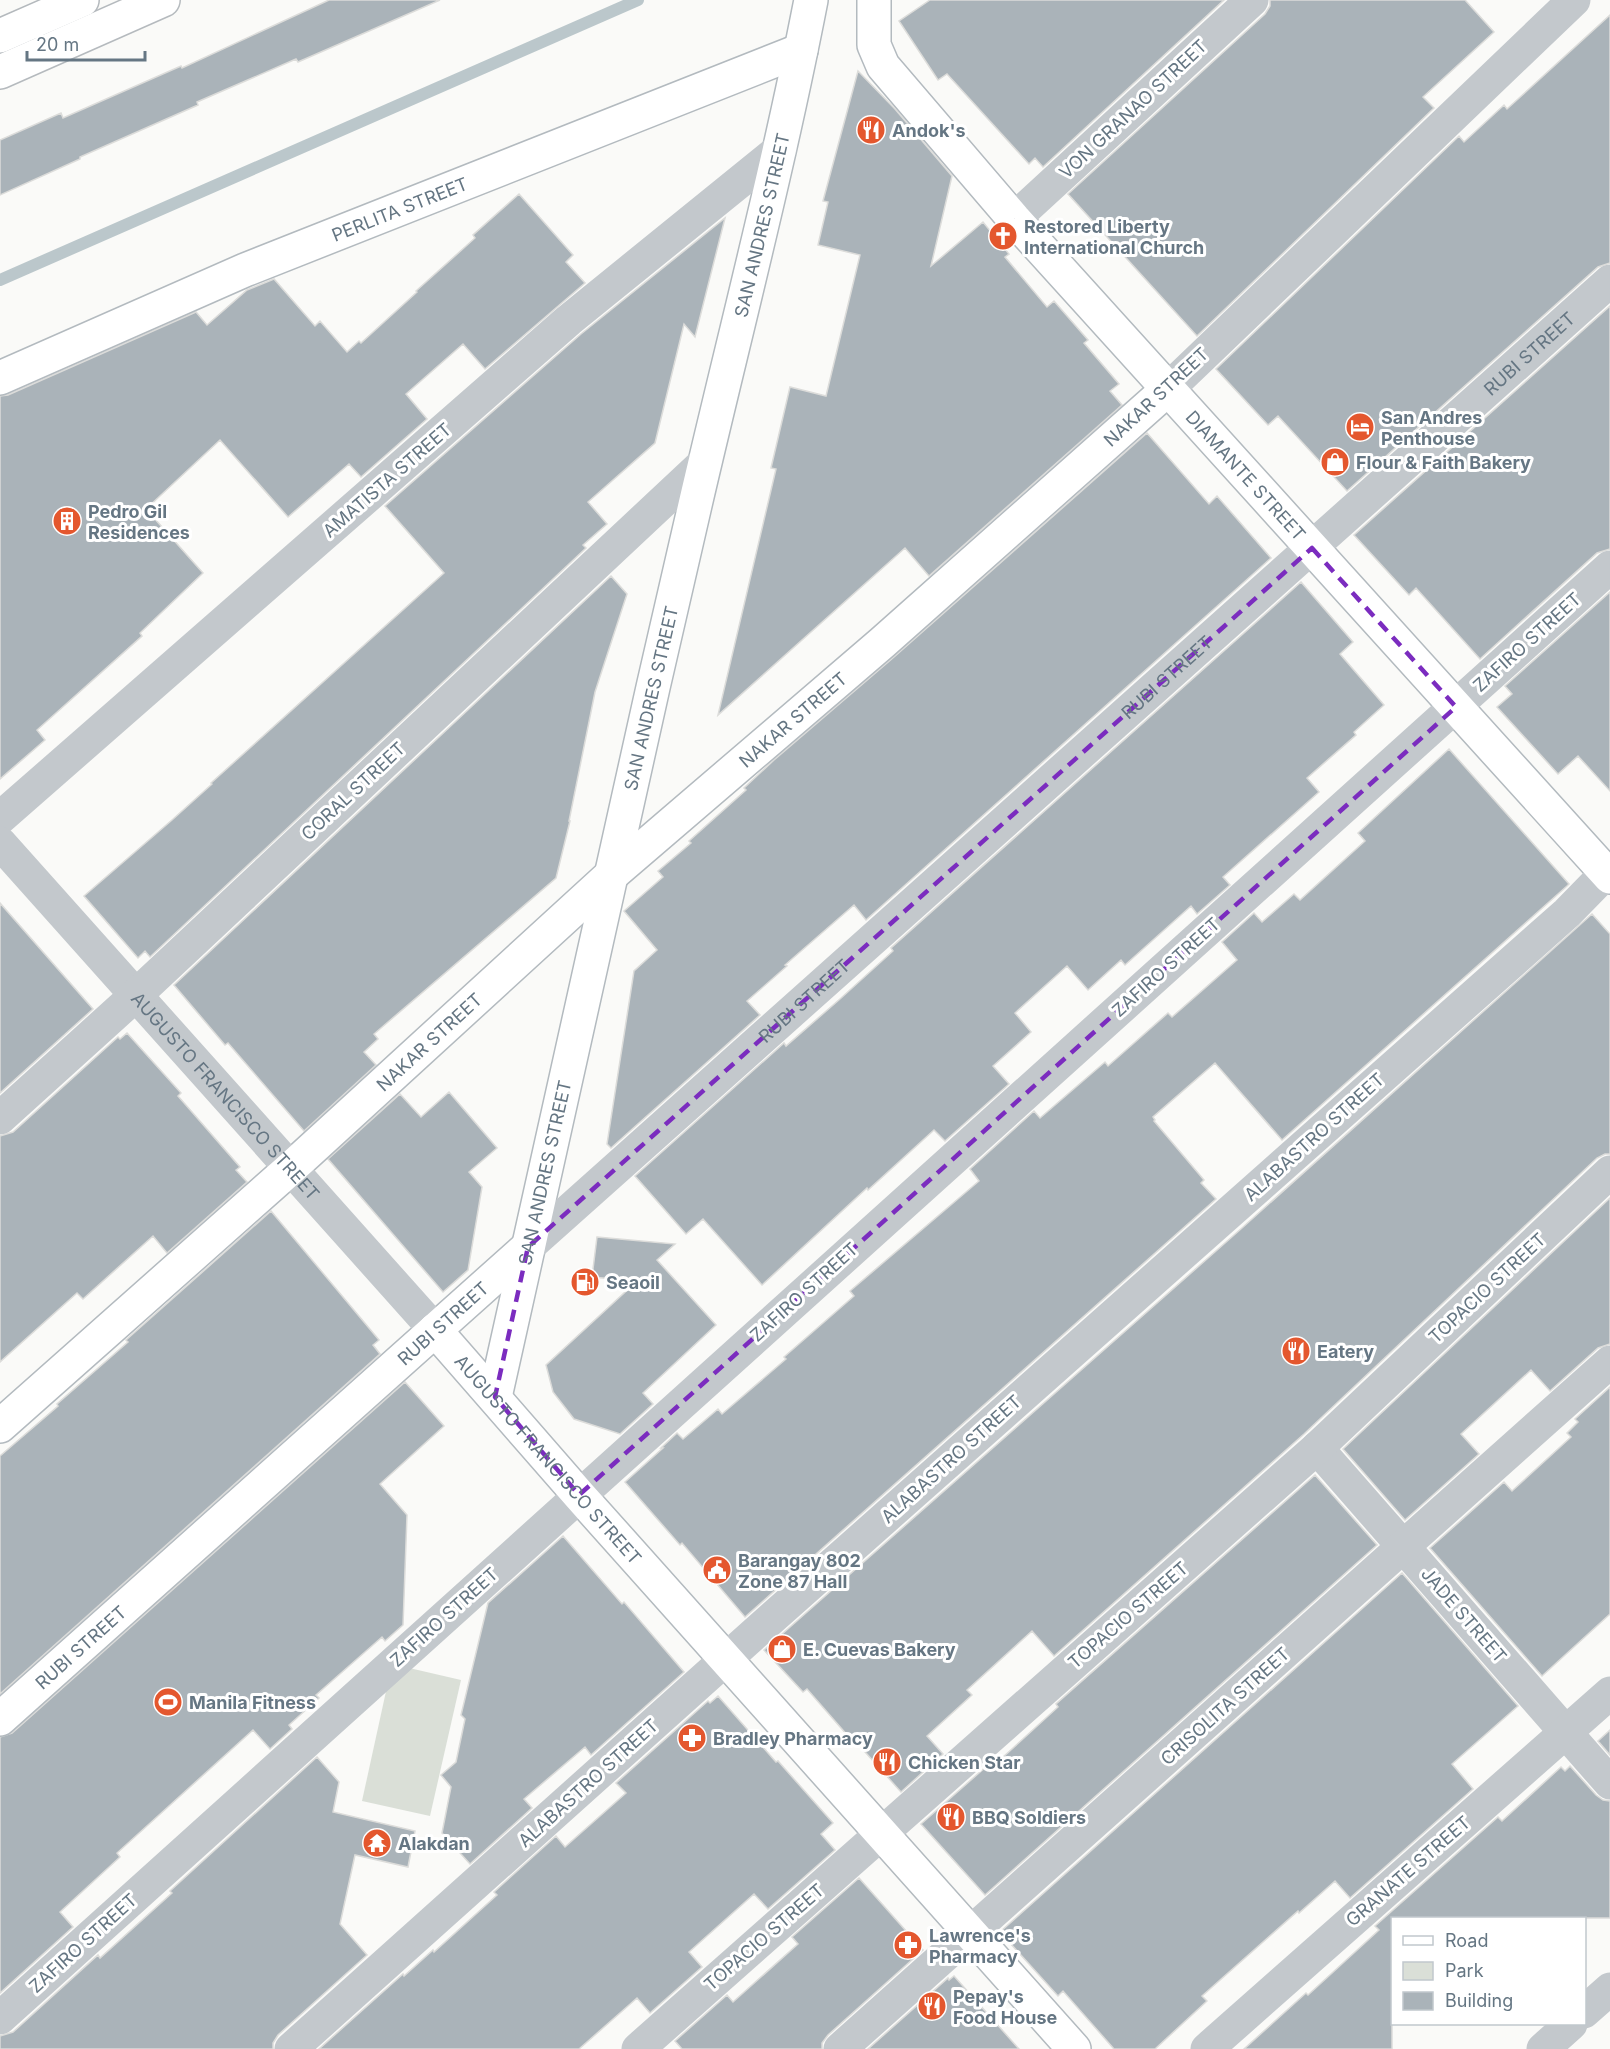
<svg xmlns="http://www.w3.org/2000/svg" width="1610" height="2049" font-family="Inter,sans-serif">
	<style>
		.green { fill: #dadfd7 }
		.lines { fill: none; stroke-linecap: round; stroke-linejoin: round }
		.stream { stroke: #bbc7cb; stroke-width: 12 }
		.building { fill: #aab3b9; stroke: #dcdcda; stroke-width: 1.5 }
		.secondary-casing { stroke: #b3babf; stroke-width: 36 }
		.primary-casing { stroke: #b5babe; stroke-width: 36 }
		.highway-casing { stroke: #b4b9bd; stroke-width: 36 }
		.street { stroke: #c3c8cc; stroke-width: 33 }
		.secondary { stroke: #fff; stroke-width: 33 }
		.primary { stroke: #fff; stroke-width: 33 }
		.highway { stroke: #fff; stroke-width: 33 }
		.marked { fill: none; stroke: #7b2cbf; stroke-width: 4.5; stroke-dasharray: 12 8; stroke-linejoin: round }
		.labels { text-anchor: middle; dominant-baseline: central; stroke-width: 6; stroke-linejoin: round; paint-order: stroke }
		.street-label { font-size: 18px; fill: #657683; stroke: #fff }
		.poi-label { font-size: 18px; font-weight: bold; fill: #657683; stroke: #fff; text-anchor: start }
	</style>
	<rect width="100%" height="100%" fill="#fafaf8"/>
	<path class="green" d="M392,1664l69,16 -31,136 -68,-15z"/>
	<g class="lines">
		<path class="stream" d="M0,280l638,-280"/>
	</g>
	<path class="building" d="M329,0h111l-142,62 -2,-3 -99,43 1,3 -118,52v2l-80,36v-55l61,-27 2,5 118,-52 1,2z
		M930,0h294l-181,167 -8,-9 -6,6 -82,-90 -9,6 -39,-59z
		M1270,0h195l29,32 -71,65 11,11 -237,228 -129,-142 197,-180 5,-8z
		M1610,15v248l-12,4 -251,224 -69,-75 -10,9 -52,-56 243,-233 5,6 40,-37 3,4z
		M858,71l37,38 57,67 -21,90 52,-44 26,32 -4,3 42,50 7,-6 34,39 -4,3 35,41 -9,7 12,14 -193,171 -24,-28 -187,167 58,-246 -5,-1 19,-81 36,9 34,-141 -42,-10 10,-43 -5,-1z
		M519,194l54,61 -7,7 19,21 -100,86 -22,-25 -57,50 21,25 -66,58 -12,-13 -61,53 -68,-77 -74,69 57,64 -63,60 2,3 -105,94 8,10 -45,39v-383l8,-1 188,-83 11,13 40,-35 27,-11 41,47 5,-5 27,31 12,-11 2,2 56,-51 -1,-1 59,-53 -2,-3z
		M725,218l-30,119 -11,-13 -29,119 -67,59 19,22 -24,21 3,3 -436,409 -5,-6 -7,7 -54,-62 88,-76 40,-36 -1,-1 233,-210 -59,-67 196,-172z
		M1610,306v243l-13,4 -117,106 -64,-71 -7,7 -55,-60z
		M1147,433l62,71 8,-8 54,62 -405,362 -12,-15 -69,60 2,1 -40,35 13,14 -149,133 -4,-4 27,-173 23,-21 -33,-39 39,-34 -5,-6 33,-28 -2,-2 57,-51 -2,-2 30,-28 120,-103z
		M611,576l16,18 -32,98 -26,129h1l-14,57 -182,156 4,5 -14,13 12,13 -72,66 -76,-88 -3,2 -51,-60z
		M1301,582l52,60 -13,12 44,51 -30,27 2,3 -49,43 12,14 -96,85 7,8 -33,29 -6,-8 -66,59 -4,-5 -33,30 -21,-24 -52,47 16,19 -38,34 16,18 -64,57 -11,-11 -66,60 -1,-2 -105,97 -59,-66 -17,15 -51,-58 149,-133 2,3 54,-47 53,-48 -2,-3z
		M1610,592v199l-32,-35 -20,18 -61,-67 15,-13 -7,-8z
		M1449,749l120,135 -2,2 -285,254 -67,-77 -62,54 2,3 -1,1 50,59 -3,3 15,16 -471,418 -63,-74 -2,2 -55,-63 38,-34h-2l16,-15 6,6 35,-30 4,5 64,-55 -2,-2 70,-61 -4,-5 129,-110 -9,-12 64,-58 6,7 65,-56 3,4 60,-53 4,4 65,-57 -15,-18 32,-29 8,9 32,-28 6,6 65,-59 -7,-8z
		M0,903l93,106 -93,84z
		M1592,914l18,20v220h-5l-8,4 -293,276 -250,222 -22,-25 -65,59 5,5 -45,41 16,18 -42,38 -44,-49 -2,1 -48,-55 -4,3 -39,-42 478,-422z
		M127,1033l54,60 -3,3 62,71 -4,3 11,12 -80,71 -14,-17 -70,63 -6,-6 -77,69v-226l13,-4 105,-95 2,2z
		M449,1092l48,56 -28,24 13,15 -14,83 -25,22 -115,-133 72,-65 21,23z
		M1610,1198v146l-12,4 -48,43 -19,-21 -70,64 18,20 -74,66 -62,-71z
		M271,1211l108,129 -6,5 7,9 -380,340v-238l58,-50 -1,-2 71,-62 -2,-2z
		M597,1237l78,7 -18,16 59,65 -73,68 10,11 -33,30 -46,-15 -21,-27 -7,-27 91,-84 -45,-4z
		M405,1382l39,44 -64,58 27,31 -4,110 -18,16 -3,-4 -66,58 3,3 -30,27 3,4 -22,20 -17,-19 -136,123 3,4 -60,55 13,15 -73,66v-256l12,-4z
		M1610,1387v227l-68,62 -112,-128 74,-66 8,9 59,-54 -4,-4 11,-11 -3,-3z
		M1315,1475l62,70 -392,350 -64,-71 67,-59 3,3 67,-61 -2,-3z
		M563,1536l59,68 2,-2 60,70 -93,83 -6,-8 -61,52 8,9 -62,56 -28,-31 9,-46 -10,-12 15,-13 9,-43 -4,-4 27,-112z
		M1402,1573l116,133 -66,58 21,25 -123,109 -15,-17 -36,32 -1,-2 -96,85 5,5 -52,48h-41l-51,-58 -5,5 -58,-64z
		M718,1696l58,66 2,-1 55,62 -12,11 14,16 -67,59 -14,-15 -65,58 13,15 -52,46 -13,-15 -58,51h-260l84,-75 1,2 29,-26 1,2 63,-57 -3,-3 62,-56 9,11 61,-54 -10,-10 92,-82 2,2z
		M1610,1730v25l-12,-14z
		M317,1757l22,25 -6,30 82,19 -7,36 -53,-12 -15,69 27,31 -89,80 -5,8v6h-273v-13l13,-4 85,-77 2,3 72,-65 -2,-2z
		M1570,1766l26,29 7,5 7,1v117h-218v131h-148l62,-56 2,2 71,-65 -4,-4 123,-109 4,4 59,-54 4,4z
		M859,1878l64,72 -95,85 -6,8v6h-140l-7,-8 52,-46 6,7 65,-58 -6,-7z
		M954,1976l65,73h-151l80,-71 1,2z"/>
	<g class="lines">
		<g class="secondary-casing">
			<g id="secondary">
				<path id="s3" d="M874,0v45l9,21 131,153 596,658"/>
				<path id="s4" d="M0,378l245,-108 556,-220"/>
				<path id="s5" d="M435,1330l144,165 495,554"/>
				<path id="s6" d="M495,1397c65,-297 131,-595 200,-892 39,-168 83,-335 116,-505"/>
				<path id="s7" d="M0,1426l291,-258 318,-291 273,-234 286,-254"/>
				<path id="s8" d="M0,1719l528,-472"/>
			</g>
		</g>
		<g class="primary-casing">
			<path id="primary" d="M0,72l163,-72"/>
		</g>
		<g class="highway-casing">
			<path id="highway" d="M0,36l82,-36"/>
		</g>
		<g class="street">
			<path d="M1014,219l238,-219"/>
			<path d="M1168,389l406,-389"/>
			<path d="M0,818l569,-498 211,-171"/>
			<path id="s1" d="M0,843l435,487"/>
			<path d="M0,1118l136,-123 569,-533"/>
			<path id="s2" d="M528,1247l1082,-966"/>
			<path d="M1317,1448l293,335"/>
			<path d="M1584,2012l26,-23"/>
			<path d="M0,2018l1610,-1451"/>
			<path d="M291,2049l463,-415 813,-721 43,-44"/>
			<path d="M638,2049l679,-601 293,-276"/>
			<path d="M840,2049l770,-687"/>
			<path d="M1207,2049l403,-356"/>
			<path d="M1543,2049l28,-25"/>
		</g>
		<use href="#secondary" class="secondary"/>
		<use href="#primary" class="primary"/>
		<use href="#highway" class="highway"/>
	</g>
	<path class="marked" d="M1312,548l144,159 -877,788 -84,-98 33,-150z"/>
	<defs>
		<g id="restaurant-disc" transform="scale(1.5)"><circle r="9.5" fill="#e4572e" stroke="#fff"/><path d="M-5-6h1v4h1v-4h1v4h1v-4h1v5L-1.5 .5V6h-2V.5L-5-1ZM5-6V6H3V1.5H1.5Q1.5-4 5-6Z" fill="#fff"/></g>
		<g id="church-disc" transform="scale(1.5)"><circle r="9.5" fill="#e4572e" stroke="#fff"/><path d="M-1.2-6h2.4v3.5h3.3v2.4h-3.3V6h-2.4V-.1h-3.3v-2.4h3.3Z" fill="#fff"/></g>
		<g id="hotel-disc" transform="scale(1.5)"><circle r="9.5" fill="#e4572e" stroke="#fff"/><path d="M-6-4.5h1.5V1H6V5H4.5V3h-9V5H-6ZM-4 0a1.8 1.8 0 1 1 3.6 0ZM.5 0V-2.5h3Q6-2.5 6 0Z" fill="#fff"/></g>
		<g id="shop-disc" transform="scale(1.5)"><circle r="9.5" fill="#e4572e" stroke="#fff"/><path d="M-5-2.5h2.3a2.7 3.5 0 0 1 5.4 0H5L5.5 6h-11ZM-1.5-2.5h3a1.5 2.3 0 0 0-3 0Z" fill="#fff"/></g>
		<g id="building-disc" transform="scale(1.5)"><circle r="9.5" fill="#e4572e" stroke="#fff"/><path d="M-4-6H4V6H1V3H-1V6H-4ZM-2.5-4.3h1.7v1.8h-1.7ZM.8-4.3h1.7v1.8H.8ZM-2.5-1h1.7V.8h-1.7ZM.8-1h1.7V.8H.8Z" fill="#fff"/></g>
		<g id="fuel-disc" transform="scale(1.5)"><circle r="9.5" fill="#e4572e" stroke="#fff"/><path d="M-5.5-6h7V0h2V4h1.3V-2.5L3-4.5l.8-.8L6-3V5H2.5V1h-1V6h-7ZM-4.2-4.7v3.2H.2V-4.7Z" fill="#fff"/></g>
		<g id="civic-disc" transform="scale(1.5)"><circle r="9.5" fill="#e4572e" stroke="#fff"/><path d="M-.6-6.5H3V-4.5H.6V-3L4-1V1h2V6H-6V1h2V-1L-.6-3ZM-1.2 2.5V6h2.4V2.5Z" fill="#fff"/></g>
		<g id="stadium-disc" transform="scale(1.5)"><circle r="9.5" fill="#e4572e" stroke="#fff"/><path d="M0-5a6.5 5 0 1 0 0 10a6.5 5 0 1 0 0-10ZM-3.5-1.8h7v3.6h-7Z" fill="#fff"/></g>
		<g id="pharmacy-disc" transform="scale(1.5)"><circle r="9.5" fill="#e4572e" stroke="#fff"/><path d="M-2-6h4v4h4v4h-4v4h-4v-4h-4v-4h4Z" fill="#fff"/></g>
		<g id="temple-disc" transform="scale(1.5)"><circle r="9.5" fill="#e4572e" stroke="#fff"/><path d="M0-6L5-2H3V0L6.5 2.5H4V6H1.5V3h-3V6H-4V2.5H-6.5L-3 0V-2H-5Z" fill="#fff"/></g>
	</defs>
	<g fill-rule="evenodd">
		<use href="#restaurant-disc" x="871" y="130"/>
		<use href="#church-disc" x="1003" y="236"/>
		<use href="#hotel-disc" x="1360" y="427"/>
		<use href="#shop-disc" x="1335" y="462"/>
		<use href="#building-disc" x="67" y="521"/>
		<use href="#fuel-disc" x="585" y="1282"/>
		<use href="#restaurant-disc" x="1296" y="1351"/>
		<use href="#civic-disc" x="717" y="1570"/>
		<use href="#shop-disc" x="782" y="1649"/>
		<use href="#stadium-disc" x="168" y="1702"/>
		<use href="#pharmacy-disc" x="692" y="1738"/>
		<use href="#restaurant-disc" x="887" y="1762"/>
		<use href="#restaurant-disc" x="951" y="1817"/>
		<use href="#temple-disc" x="377" y="1843"/>
		<use href="#pharmacy-disc" x="908" y="1945"/>
		<use href="#restaurant-disc" x="932" y="2006"/>
	</g>
	<g class="labels">
		<g class="street-label">
			<text transform="translate(1133 109) rotate(-43)">VON GRANAO STREET</text>
			<text stroke="none"><textPath href="#s4" startOffset="434">PERLITA STREET</textPath></text>
			<text stroke="none"><textPath href="#s6" startOffset="1202">SAN ANDRES STREET</textPath></text>
			<text stroke="none"><textPath href="#s2" startOffset="1342">RUBI STREET</textPath></text>
			<text transform="translate(1156 397) rotate(-43)">NAKAR STREET</text>
			<text stroke="none"><textPath href="#s3" startOffset="615">DIAMANTE STREET</textPath></text>
			<text transform="translate(387 480) rotate(-41)">AMATISTA STREET</text>
			<text transform="translate(1527 642) rotate(-42)">ZAFIRO STREET</text>
			<text stroke="none"><textPath href="#s2" startOffset="856">RUBI STREET</textPath></text>
			<text stroke="none"><textPath href="#s6" startOffset="716">SAN ANDRES STREET</textPath></text>
			<text stroke="none"><textPath href="#s7" startOffset="1062">NAKAR STREET</textPath></text>
			<text transform="translate(353 791) rotate(-43)">CORAL STREET</text>
			<text transform="translate(1166 967) rotate(-42)">ZAFIRO STREET</text>
			<text stroke="none"><textPath href="#s2" startOffset="370">RUBI STREET</textPath></text>
			<text stroke="none"><textPath href="#s7" startOffset="576">NAKAR STREET</textPath></text>
			<text stroke="none"><textPath href="#s1" startOffset="339">AUGUSTO FRANCISCO STREET</textPath></text>
			<text transform="translate(1314 1137) rotate(-42)">ALABASTRO STREET</text>
			<text stroke="none"><textPath href="#s6" startOffset="230">SAN ANDRES STREET</textPath></text>
			<text transform="translate(1487 1288) rotate(-43)">TOPACIO STREET</text>
			<text transform="translate(804 1292) rotate(-42)">ZAFIRO STREET</text>
			<text stroke="none"><textPath href="#s8" startOffset="594">RUBI STREET</textPath></text>
			<text stroke="none"><textPath href="#s5" startOffset="172">AUGUSTO FRANCISCO STREET</textPath></text>
			<text transform="translate(951 1459) rotate(-42)">ALABASTRO STREET</text>
			<text transform="translate(1128 1615) rotate(-41)">TOPACIO STREET</text>
			<text transform="translate(1464 1615) rotate(49)">JADE STREET</text>
			<text transform="translate(444 1617) rotate(-42)">ZAFIRO STREET</text>
			<text stroke="none"><textPath href="#s8" startOffset="108">RUBI STREET</textPath></text>
			<text transform="translate(1225 1706) rotate(-42)">CRISOLITA STREET</text>
			<text transform="translate(588 1783) rotate(-42)">ALABASTRO STREET</text>
			<text transform="translate(1408 1871) rotate(-41)">GRANATE STREET</text>
			<text transform="translate(764 1937) rotate(-41)">TOPACIO STREET</text>
			<text transform="translate(83 1943) rotate(-42)">ZAFIRO STREET</text>
		</g>
		<g class="poi-label">
			<text x="892" y="130">Andok's</text>
			<text x="1024" y="226">Restored Liberty<tspan x="1024" dy="21">International Church</tspan></text>
			<text x="1381" y="417">San Andres<tspan x="1381" dy="21">Penthouse</tspan></text>
			<text x="1356" y="462">Flour &amp; Faith Bakery</text>
			<text x="88" y="511">Pedro Gil<tspan x="88" dy="21">Residences</tspan></text>
			<text x="606" y="1282">Seaoil</text>
			<text x="1317" y="1351">Eatery</text>
			<text x="738" y="1560">Barangay 802<tspan x="738" dy="21">Zone 87 Hall</tspan></text>
			<text x="803" y="1649">E. Cuevas Bakery</text>
			<text x="189" y="1702">Manila Fitness</text>
			<text x="713" y="1738">Bradley Pharmacy</text>
			<text x="908" y="1762">Chicken Star</text>
			<text x="972" y="1817">BBQ Soldiers</text>
			<text x="398" y="1843">Alakdan</text>
			<text x="929" y="1935">Lawrence's<tspan x="929" dy="21">Pharmacy</tspan></text>
			<text x="953" y="1996">Pepay's<tspan x="953" dy="21">Food House</tspan></text>
		</g>
	</g>
	<rect x="1391" y="1917" width="195" height="108" fill="#ffffff" stroke="#c1c8cd" stroke-width="1.5"/>
	<rect x="1403" y="1936" width="30" height="9" fill="#ffffff" stroke="#c1c8cd" stroke-width="1.5"/>
	<text x="1445" y="1947" font-size="18" fill="#657683">Road</text>
	<rect x="1403" y="1962" width="30" height="18" fill="#dadfd7" stroke="#c1c8cd" stroke-width="1.5"/>
	<text x="1445" y="1977" font-size="18" fill="#657683">Park</text>
	<rect x="1403" y="1992" width="30" height="18" fill="#aab3b9" stroke="#c1c8cd" stroke-width="1.5"/>
	<text x="1445" y="2007" font-size="18" fill="#657683">Building</text>
	<path d="M27 51v9h118v-9" fill="none" stroke="#657683" stroke-width="3"/>
	<text x="36" y="51" font-size="18" fill="#657683" stroke="#ffffff" stroke-width="4.5" paint-order="stroke">20 m</text>
</svg>
